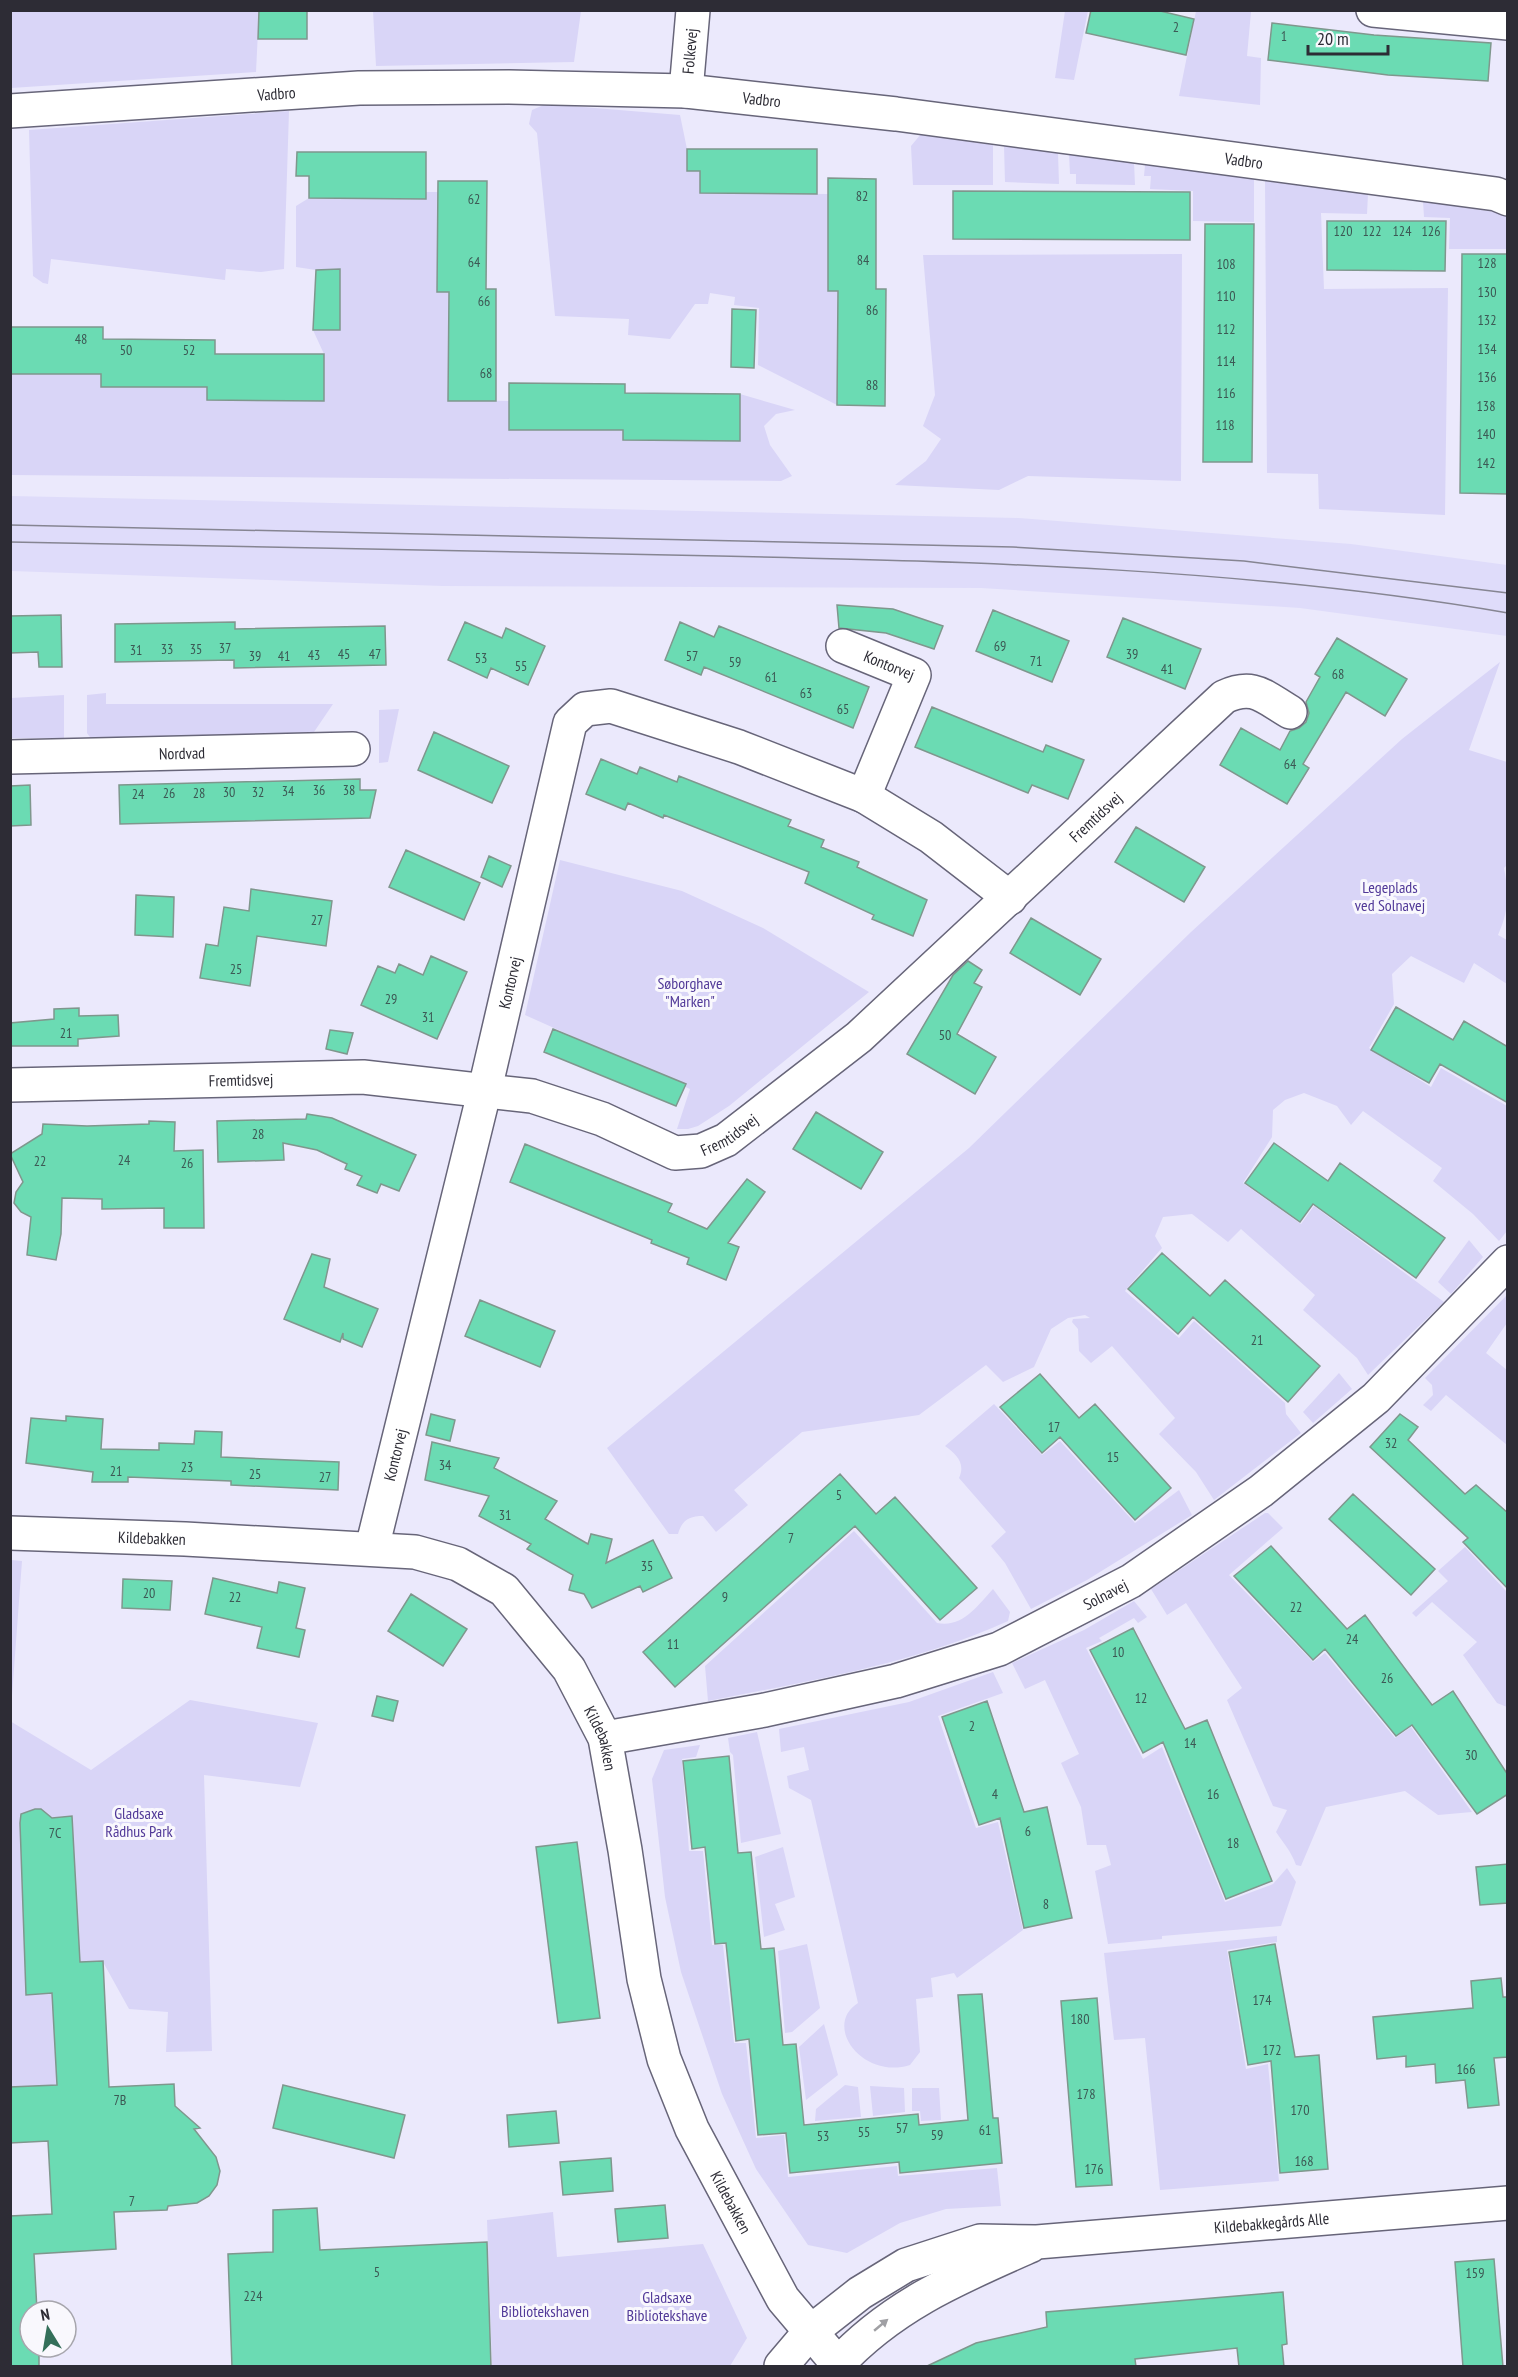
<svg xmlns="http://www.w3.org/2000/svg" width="1518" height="2377" font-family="'PT Sans Narrow',sans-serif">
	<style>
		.built { fill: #dfdcfa }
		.green { fill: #d9d5f7 }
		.building { fill: #6bdbb3; stroke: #7f978d; stroke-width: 1.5 }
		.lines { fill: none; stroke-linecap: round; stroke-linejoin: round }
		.minor-casing { stroke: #676579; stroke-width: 36 }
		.minor { stroke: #fff; stroke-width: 33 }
		.tram { stroke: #868592; stroke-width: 1.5 }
		.oneway { fill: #a0a0a4 }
		.labels { text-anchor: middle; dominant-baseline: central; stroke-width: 6; stroke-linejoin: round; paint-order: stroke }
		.number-label { font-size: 14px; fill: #3c5854 }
		.street-label { font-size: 16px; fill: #2d2c35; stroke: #f9f8fd }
		.park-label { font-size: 16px; fill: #513998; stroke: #f9f8fd }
	</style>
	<rect width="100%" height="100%" fill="#ebe9fc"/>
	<path class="built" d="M11,496l1008,22 332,26 156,21v71l-207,-28 -319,-20 -538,-2 -432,-15z"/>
	<path class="green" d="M1238,10l13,2 -4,44 14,2 -1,47 -81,-9 17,-85z
		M10,11h249l-3,61 -245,16z
		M373,11v-1l208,1 -7,51 -198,4z
		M1065,11h23l-14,69 -19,-2z
		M546,104l134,11 7,34v21l13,1v22l128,1v96l10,1 -1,114 -79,-40 1,-57 -25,-3 1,-8 -25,-4 -2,11h-13l-25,35 -42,-4 1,-16 -74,-3 -18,-183 -8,-9 3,-14z
		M289,111l-5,158 -23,3 -35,-3 -1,11 -174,-21 -3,25 -5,-1 -10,-7 -4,-146z
		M921,134l72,11v40h-80l-2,-39z
		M1004,146l54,7 1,31 -54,-2z
		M1069,154l65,8 1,23 -59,-1v-10h-6z
		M1145,165l109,13v44l-61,-1v-30l-43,-2 1,-13h-7z
		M1265,181l103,13 -1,20 -46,-1 3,76 124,-1 -3,227 -126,-6 -1,-35 -51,-1z
		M426,192h12l-1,100h12l-1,108 61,1v29h114v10l117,1v-47l55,16 -19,4 -12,12 6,19 22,31 -11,5 -770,-6v-101h90v13h107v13l116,1v-47l-11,-24 27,-1v-60l-24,1 -20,-3v-61l13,-8 116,1z
		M1423,201l84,13v35h-58l1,-31 -26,-1z
		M1182,254l-1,227 -153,-5 -29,14 -104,-5 31,-24 15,-22 -18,-13 12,-31 -12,-140z
		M1500,662l-31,88 38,12 1,102 -4,4c5,27 5,42 -6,67l9,5v44l-33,-21 -10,20 -53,-27 -19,18 2,30 -25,44 62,39 10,-19 66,38v125l-8,10 -26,-27 -40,-33 9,-13 -79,-57 -12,14 -14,-19 -33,-13 -19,7 -12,10 -1,27 -29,46 58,41 13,-18 130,96 -76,73 -11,-17 -54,-48 12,-15 -74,-66 -13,13 -36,-28 -29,3 -8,19 7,12 -37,43 54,47 15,-17 91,82 1,11 15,19 -87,67 -18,-28 -37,-38 16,-16 -63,-72 -21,17 -12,-12 -1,-22 -6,-7 1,-3 17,-1 -5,-3 -17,3 -17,11 -17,38 -31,15 -17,-17 -67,50 -117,17 -68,58 14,15 -32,27 -13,-16c-14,0 -21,4 -25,18h-9l-62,-86 362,-300 222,-216 211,-193z
		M106,693v11h227l-19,28 -17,6 -205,2 -5,-7v-38z
		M64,695v43h-53v-40z
		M399,709l-11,53 -9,1v-53z
		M560,860l122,31 81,37 106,64 -140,114 -31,20 -10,3h-11l13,-40 -165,-74z
		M1469,1240l14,17 -32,37 -13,-12z
		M1507,1295v28l-21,30 21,17v75l-61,-50 -15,16 -8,-6 10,-10 -1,-10 -7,-7z
		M1339,1373l13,16 -39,34 -10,-11z
		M994,1404l48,51 18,-14 75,82 44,-33 13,25 -105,65 -56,29 -26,-46 -14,-17 15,-14 -47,-54c7,-15 -3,-24 -14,-32z
		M1265,1513h3l15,15 -54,47 84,87 12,-9 70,85 16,-11 61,85 -34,3 -33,-24 -79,16 -25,59 -5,-1c-5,-14 -12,-21 -20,-33l11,-22 -14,-4 -46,-106 15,-12 -56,-85 -19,12 -16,-26z
		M854,1531l83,92c26,5 40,-17 56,-34l17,23 -2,9c-95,43 -199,60 -300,80l-3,-35z
		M1465,1547l42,45v115l-10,-4 -34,-48 14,-13 -45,-40 -16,15 -4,-4 36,-32 -10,-10z
		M11,1560l11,1 -11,148 -1,-149z
		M1134,1601l13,16 -9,6 -4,-5 -35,20 3,3 -16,7 57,111 19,-12 63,155 48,-18 14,-16 9,14 -15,44 -119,10v3l-54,5 -13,-73 16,-6 -5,-20h-19l-6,-38 -20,-44 18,-9 -34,-74 -20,9 -13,-26 72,-33z
		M993,1672l10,21 -65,23 38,112 22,-6 25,108 -66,48 -3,-5 -23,5 2,19 -17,2 4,53 -10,13c-47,15 -88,-39 -52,-62l-47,-203 -22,-12 -2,-12 22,-6 -5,-23 -23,5 -2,-23 130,-27z
		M190,1700l128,23 -18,64 -96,-12 8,276 -46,1 2,-40 -39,-3 -26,-47h-23l-8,-146 -15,1v5c-14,-8 -15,-16 -33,-9l-4,10 6,171 26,-1 5,92 -46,2 -1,-366 81,49z
		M757,1732l24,102 -40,9 -8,-88 -3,-3 -2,-14z
		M700,1745l-4,12 -14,2 7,92h14l9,94h11l11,98h12l10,95 28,-3 4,42 109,-11 1,10 99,-8 4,38 -55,3 -46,14 -53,30 -39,-8 -52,-76 -34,-75 -41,-122 -16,-75 -13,-118 12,-29z
		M783,1847l12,50 -20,7 10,26 -21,7 -9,-80z
		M1277,1936v6l-50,8 19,119 22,-5 11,117 -119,9 -15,-152 -31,2 -10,-87z
		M807,1944l13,64 -28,24 -7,1 -7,-82z
		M824,2024l14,51 -32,25 -7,-53z
		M845,2085l13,2 3,30 -46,4 1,-12z
		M870,2086l34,2 1,24 -32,4z
		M912,2088h27l2,32 -20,1 -1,-10h-8z
		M553,2212l4,45 146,-13 44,94 -17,28h-238l-5,-146z"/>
	<path class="building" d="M259,10h48v29h-49z
		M1091,10h65l38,9 -8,36 -100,-22z
		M1272,23l102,12 117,8 -3,38 -100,-6 -120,-15z
		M687,149h130v45l-117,-1v-22h-13z
		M297,152h129v47l-117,-1v-22h-13z
		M828,178l48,1v110h10l-1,117 -48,-1 1,-114h-10z
		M438,181h49l-1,108h10v112h-48l1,-109h-12z
		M953,191l237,1v48l-237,-1z
		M1327,221h119l-1,50 -118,-1z
		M1205,224h49l-2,238h-49z
		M1462,254h46v240l-48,-1z
		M340,269v61h-27l3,-60z
		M732,309l24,1 -2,58 -23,-1z
		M10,327h93v12l112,1v14h109v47l-117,-1v-13h-106v-13h-91z
		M509,383l116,1v9l115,1v47l-117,-1v-10h-114z
		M837,605l56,4 50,17 -9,23 -48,-16 -47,-5z
		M993,610l76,31 -17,41 -76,-31z
		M61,615l1,52h-23l-1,-15 -28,1v-37z
		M1123,618l78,31 -16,40 -78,-32z
		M235,622v7l150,-3 1,39 -152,3v-8l-119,2v-38z
		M465,622l37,16 4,-10 39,18 -17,39 -37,-17 -4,10 -39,-18z
		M680,622l34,15 5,-11 150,61 -16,41 -149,-61 -3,8 -36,-15z
		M1337,638l70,41 -22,37 -39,-24 -43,72 6,4 -22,36 -67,-39 21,-37 39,22 10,-19 9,-3 7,-6 3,-9 -3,-11 14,-25 -5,-3z
		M932,707l111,45 3,-7 38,15 -16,39 -36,-14 -4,8 -113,-46z
		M434,732l75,34 -17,37 -74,-33z
		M601,759l36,15 3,-7 37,15 2,-6 112,44 -3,6 36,14 -3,7 38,15 -2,5 70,33 -14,36 -41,-17 2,-4 -69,-32 4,-11 -145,-57 -1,3 -35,-15 -3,7 -39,-16z
		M360,779v11h16l-6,28 -250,6 -1,-39z
		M30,785l1,40 -21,1v-40z
		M1136,827l69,40 -21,35 -69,-40z
		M406,850l74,33 -16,37 -75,-33z
		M489,856l22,10 -9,21 -21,-10z
		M251,889l81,12 -6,45 -69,-10 -7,50 -50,-8 6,-34 12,2 6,-39 25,4z
		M136,895l38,2 -1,40 -38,-2z
		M1031,918l70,41 -21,36 -70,-42z
		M431,956l36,16 -30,67 -76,-34 17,-39 17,7 4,-9 24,11z
		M968,961l14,9 -8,13 8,4 -25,47 39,23 -21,37 -68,-40 46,-79z
		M1396,1007l57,33 11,-19 44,26v56l-68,-39 -11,19 -58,-33z
		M79,1008v8l39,-1 1,21 -41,3v7h-68v-23l44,-4v-10z
		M553,1029l133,55 -10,22 -132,-54z
		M330,1030l23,3 -6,21 -21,-5z
		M816,1112l67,40 -22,37 -68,-40z
		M307,1114l25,4 84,37 -17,36 -18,-7 -4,9 -20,-8 5,-9 -17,-7 2,-5 -30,-14 -34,-7 1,17 -66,2 -1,-41 89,-2z
		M149,1121l26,1 -1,29 29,-1 1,78h-40v-20l-62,1v-10l-40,-1 -1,36 -5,26 -29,-5 4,-38 -10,-5 -7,-9 2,-11 7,-10 -13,-28 32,-20 1,-10 44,2 62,-2z
		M1274,1143l54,38 12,-18 105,75 -29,40 -103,-74 -13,18 -55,-39z
		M525,1144l147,60 -4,8 39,17 40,-50 18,13 -37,51 11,4 -13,33 -39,-16 2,-6 -38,-15 1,-3 -142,-58z
		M1162,1253l48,43 15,-16 95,86 -32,36 -95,-85 -15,17 -50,-45z
		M312,1254l18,5 -6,28 54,22 -16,38 -19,-8v-6l-3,9 -56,-23z
		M480,1300l75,31 -15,36 -75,-31z
		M1040,1374l39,44 16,-14 76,84 -36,32 -75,-83 -18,16 -42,-46z
		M431,1414l24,6 -5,21 -24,-6z
		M1400,1414l18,13 -10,13 57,54 11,-9 32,28v76l-45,-47 5,-4 -98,-91z
		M66,1416l37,3 -2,30 58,1v-7l35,1 1,-13 27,1 -1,25 118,5 -1,28 -107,-5v-4l-103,-4v5h-36l1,-10 -67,-9 5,-45 35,3z
		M432,1442l67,16 -5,10 63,33 -12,18 43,25 3,-10 21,5 -6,24 47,-23 19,38 -29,14 -3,-6 -48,22 -8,-14 -15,-4 4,-15 -46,-26 4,-5 -52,-28 10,-20 -64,-16z
		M840,1474l36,40 19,-17 82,91 -37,32 -85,-94 -180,161 -32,-35z
		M1353,1494l82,75 -24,26 -82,-76z
		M1271,1546l76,83 18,-14 67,90 21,-14 55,84v19l-31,20 -65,-89 -16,11 -71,-87 -12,11 -79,-84z
		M213,1578l64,15 2,-11 26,6 -9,40 9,2 -6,27 -42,-9 5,-21 -57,-13z
		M123,1579l49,2 -2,29 -48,-2z
		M411,1594l56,35 -24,37 -55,-35z
		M1133,1628l52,101 22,-9 65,161 -46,18 -63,-157 -20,11 -53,-103z
		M377,1696l21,5 -5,20 -21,-5z
		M987,1701l37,111 23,-5 25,111 -48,10 -24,-110 -21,7 -37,-108z
		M729,1756l9,97 13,-1 10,97 13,-1 9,97 13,-1 8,81 114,-11 1,11 49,-5 -10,-125 24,-1 11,124h5l4,45 -102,10 -1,-11 -109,11 -4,-40 -28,2 -9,-96 -13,2 -10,-98 -11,1 -10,-97 -13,2 -9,-88z
		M35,1809h6l11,9 20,-2 8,146 23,-1 6,126 65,-3 1,22 25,22 -6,1 22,28 4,14 -3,14 -8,11 -12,7 -29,3 -1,4 -53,2 2,37 -82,5 3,57h-7v36h9v20h-29v-151l42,-2 -4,-73 -38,2v-56l47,-2 -5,-92 -26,2 -6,-172 1,-9z
		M577,1842l23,176 -42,5 -22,-176z
		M1508,1864v39l-28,2 -4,-38z
		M1275,1944l20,113 24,-2 9,114 -48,4 -9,-112 -23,4 -19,-113z
		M1501,1978l2,19h5v60l-14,1 5,47 -31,3 -3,-28 -29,3 -1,-19 -29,3v-11l-29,3 -4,-42 100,-9 -2,-27z
		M1097,1998l15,187 -36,2 -15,-186z
		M283,2085l122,30 -11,43 -121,-30z
		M556,2111l3,32 -50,4 -2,-32z
		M611,2158l2,33 -50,4 -3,-33z
		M665,2205l3,33 -50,4 -3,-33z
		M317,2208l3,42 167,-8 4,125h-259l-4,-113 45,-2v-42z
		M1494,2259l9,108h-40l-8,-105z
		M1283,2292l4,52 -5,1 2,22h-45l-2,-19 -102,11 1,8h-211l51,-24 71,-16 -1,-15z"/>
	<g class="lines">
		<g class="minor-casing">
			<g id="minor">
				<path d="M1373,10l135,13"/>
				<path id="s1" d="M686,91l7,-81"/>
				<path id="s2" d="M10,111l349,-23 150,-1 177,4 210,23 600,80 12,5"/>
				<path id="s3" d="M843,646l71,29 -50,121"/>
				<path id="s4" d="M10,757l343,-8"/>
				<path id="s5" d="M10,1085l353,-8 169,19 70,23 73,34 26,-2 25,-11 133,-103 365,-340c30,-14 40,0 66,15"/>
				<path id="s6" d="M10,1533l175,6 230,13 43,12 46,26 65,79 36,69 20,112 19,129 20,80 28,70 91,170 55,65"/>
				<path id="s7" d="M372,1548l113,-459 85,-366 15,-14 26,-3 128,41 125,49 67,41 79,61"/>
				<path id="s8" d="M605,1738l160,-28 131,-29 103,-32 132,-68 130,-90 115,-93 132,-136"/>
				<path id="s9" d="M781,2366l28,-33 51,-40 46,-28 74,-24 57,1 471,-39"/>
				<path d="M836,2366c55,-60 121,-88 194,-120"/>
			</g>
		</g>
		<use href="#minor" class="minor"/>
		<path class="tram" d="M10,525l1003,22 231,14 264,32
			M10,542c237,5 473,10 709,14 264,6 528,12 789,57"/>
	</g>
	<defs><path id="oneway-solid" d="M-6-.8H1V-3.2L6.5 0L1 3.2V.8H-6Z" transform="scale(1.5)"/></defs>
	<use class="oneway" href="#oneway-solid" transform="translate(881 2325) rotate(-40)"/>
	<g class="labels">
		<g class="number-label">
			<text x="1176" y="27">2</text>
			<text x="1284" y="36">1</text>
			<text x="862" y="196">82</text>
			<text x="474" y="199">62</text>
			<text x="1343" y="231">120</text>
			<text x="1372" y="231">122</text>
			<text x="1402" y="231">124</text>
			<text x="1431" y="231">126</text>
			<text x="863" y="260">84</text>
			<text x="474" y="262">64</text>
			<text x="1487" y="263">128</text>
			<text x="1226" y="264">108</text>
			<text x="1487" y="292">130</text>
			<text x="1226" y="296">110</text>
			<text x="484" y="301">66</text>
			<text x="872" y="310">86</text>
			<text x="1487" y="320">132</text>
			<text x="1226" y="329">112</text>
			<text x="81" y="339">48</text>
			<text x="1487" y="349">134</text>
			<text x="126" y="350">50</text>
			<text x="189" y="350">52</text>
			<text x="1226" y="361">114</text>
			<text x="486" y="373">68</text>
			<text x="1487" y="377">136</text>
			<text x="872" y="385">88</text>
			<text x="1226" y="393">116</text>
			<text x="1486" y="406">138</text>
			<text x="1225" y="425">118</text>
			<text x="1486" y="434">140</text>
			<text x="1486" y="463">142</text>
			<text x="1000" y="646">69</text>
			<text x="225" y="648">37</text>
			<text x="167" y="649">33</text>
			<text x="196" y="649">35</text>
			<text x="136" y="650">31</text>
			<text x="344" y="654">45</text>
			<text x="375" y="654">47</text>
			<text x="1132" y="654">39</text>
			<text x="314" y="655">43</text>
			<text x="255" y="656">39</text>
			<text x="284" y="656">41</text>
			<text x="692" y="656">57</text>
			<text x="481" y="658">53</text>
			<text x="1036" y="661">71</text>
			<text x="735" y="662">59</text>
			<text x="521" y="666">55</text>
			<text x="1167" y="669">41</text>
			<text x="1338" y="674">68</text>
			<text x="771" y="677">61</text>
			<text x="806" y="693">63</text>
			<text x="843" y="709">65</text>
			<text x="1290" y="764">64</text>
			<text x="319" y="790">36</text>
			<text x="349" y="790">38</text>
			<text x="288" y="791">34</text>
			<text x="229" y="792">30</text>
			<text x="258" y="792">32</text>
			<text x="169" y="793">26</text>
			<text x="199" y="793">28</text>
			<text x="138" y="794">24</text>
			<text x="317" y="920">27</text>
			<text x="236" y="969">25</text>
			<text x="391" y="999">29</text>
			<text x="428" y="1017">31</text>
			<text x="66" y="1033">21</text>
			<text x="945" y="1035">50</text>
			<text x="258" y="1134">28</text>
			<text x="124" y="1160">24</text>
			<text x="40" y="1161">22</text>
			<text x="187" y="1163">26</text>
			<text x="1257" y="1340">21</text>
			<text x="1054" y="1427">17</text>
			<text x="1391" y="1443">32</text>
			<text x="1113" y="1457">15</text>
			<text x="445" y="1465">34</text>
			<text x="187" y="1467">23</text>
			<text x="116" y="1471">21</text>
			<text x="255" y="1474">25</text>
			<text x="325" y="1477">27</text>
			<text x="839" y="1495">5</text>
			<text x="505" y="1515">31</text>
			<text x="791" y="1538">7</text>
			<text x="647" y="1566">35</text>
			<text x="149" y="1593">20</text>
			<text x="235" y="1597">22</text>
			<text x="725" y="1597">9</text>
			<text x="1296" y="1607">22</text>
			<text x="1352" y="1639">24</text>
			<text x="673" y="1644">11</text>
			<text x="1118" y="1652">10</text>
			<text x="1387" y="1678">26</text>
			<text x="1141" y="1698">12</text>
			<text x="972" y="1726">2</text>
			<text x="1190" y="1743">14</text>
			<text x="1471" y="1755">30</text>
			<text x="995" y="1794">4</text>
			<text x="1213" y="1794">16</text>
			<text x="1028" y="1831">6</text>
			<text x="55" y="1833">7C</text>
			<text x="1233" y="1843">18</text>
			<text x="1046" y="1904">8</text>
			<text x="1262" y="2000">174</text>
			<text x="1080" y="2019">180</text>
			<text x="1272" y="2050">172</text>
			<text x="1466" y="2069">166</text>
			<text x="1086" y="2094">178</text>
			<text x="120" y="2100">7B</text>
			<text x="1300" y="2110">170</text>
			<text x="902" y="2128">57</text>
			<text x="985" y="2130">61</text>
			<text x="864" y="2132">55</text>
			<text x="937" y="2135">59</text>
			<text x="823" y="2136">53</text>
			<text x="1304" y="2161">168</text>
			<text x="1094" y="2169">176</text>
			<text x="132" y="2201">7</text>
			<text x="377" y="2272">5</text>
			<text x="1475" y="2273">159</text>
			<text x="253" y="2296">224</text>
		</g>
		<g class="street-label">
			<text stroke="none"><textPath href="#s1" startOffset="40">Folkevej</textPath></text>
			<text stroke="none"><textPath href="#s2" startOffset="267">Vadbro</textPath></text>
			<text stroke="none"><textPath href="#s2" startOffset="753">Vadbro</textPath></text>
			<text stroke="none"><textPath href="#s2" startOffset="1239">Vadbro</textPath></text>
			<text stroke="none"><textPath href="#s3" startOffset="50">Kontorvej</textPath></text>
			<text stroke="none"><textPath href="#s4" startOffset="172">Nordvad</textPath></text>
			<text stroke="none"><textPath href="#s5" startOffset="1222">Fremtidsvej</textPath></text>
			<text stroke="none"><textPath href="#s7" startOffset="582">Kontorvej</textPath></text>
			<text stroke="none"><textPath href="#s5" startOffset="231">Fremtidsvej</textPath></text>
			<text stroke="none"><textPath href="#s5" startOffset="736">Fremtidsvej</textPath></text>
			<text stroke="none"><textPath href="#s7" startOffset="96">Kontorvej</textPath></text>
			<text stroke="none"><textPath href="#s6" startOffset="142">Kildebakken</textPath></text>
			<text stroke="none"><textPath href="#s8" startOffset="524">Solnavej</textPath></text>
			<text stroke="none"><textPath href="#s6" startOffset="682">Kildebakken</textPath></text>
			<text stroke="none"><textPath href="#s6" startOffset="1168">Kildebakken</textPath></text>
			<text stroke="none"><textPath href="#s9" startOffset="532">Kildebakkegårds Alle</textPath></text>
		</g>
		<g class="park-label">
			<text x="1390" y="887">Legeplads<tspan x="1390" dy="18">ved Solnavej</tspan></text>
			<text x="690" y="983">Søborghave<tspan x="690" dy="18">"Marken"</tspan></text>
			<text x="139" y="1813">Gladsaxe<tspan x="139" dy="18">Rådhus Park</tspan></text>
			<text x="667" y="2297">Gladsaxe<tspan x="667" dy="18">Bibliotekshave</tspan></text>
			<text x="545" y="2311">Bibliotekshaven</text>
		</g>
	</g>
	<rect width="1518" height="2377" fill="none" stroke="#2d2c35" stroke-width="24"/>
	<g transform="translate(48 2329) rotate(349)"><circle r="28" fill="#f9f8fd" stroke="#a7a6ad" stroke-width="1.5"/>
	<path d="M0-4.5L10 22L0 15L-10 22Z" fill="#346f5a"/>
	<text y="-9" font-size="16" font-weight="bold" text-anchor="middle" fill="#2d2c35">N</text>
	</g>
	<path d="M1308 45v9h80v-9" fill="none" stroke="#2d2c35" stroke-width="3"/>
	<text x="1317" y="45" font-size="18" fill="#2d2c35" stroke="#f9f8fd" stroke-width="4.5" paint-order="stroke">20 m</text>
</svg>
